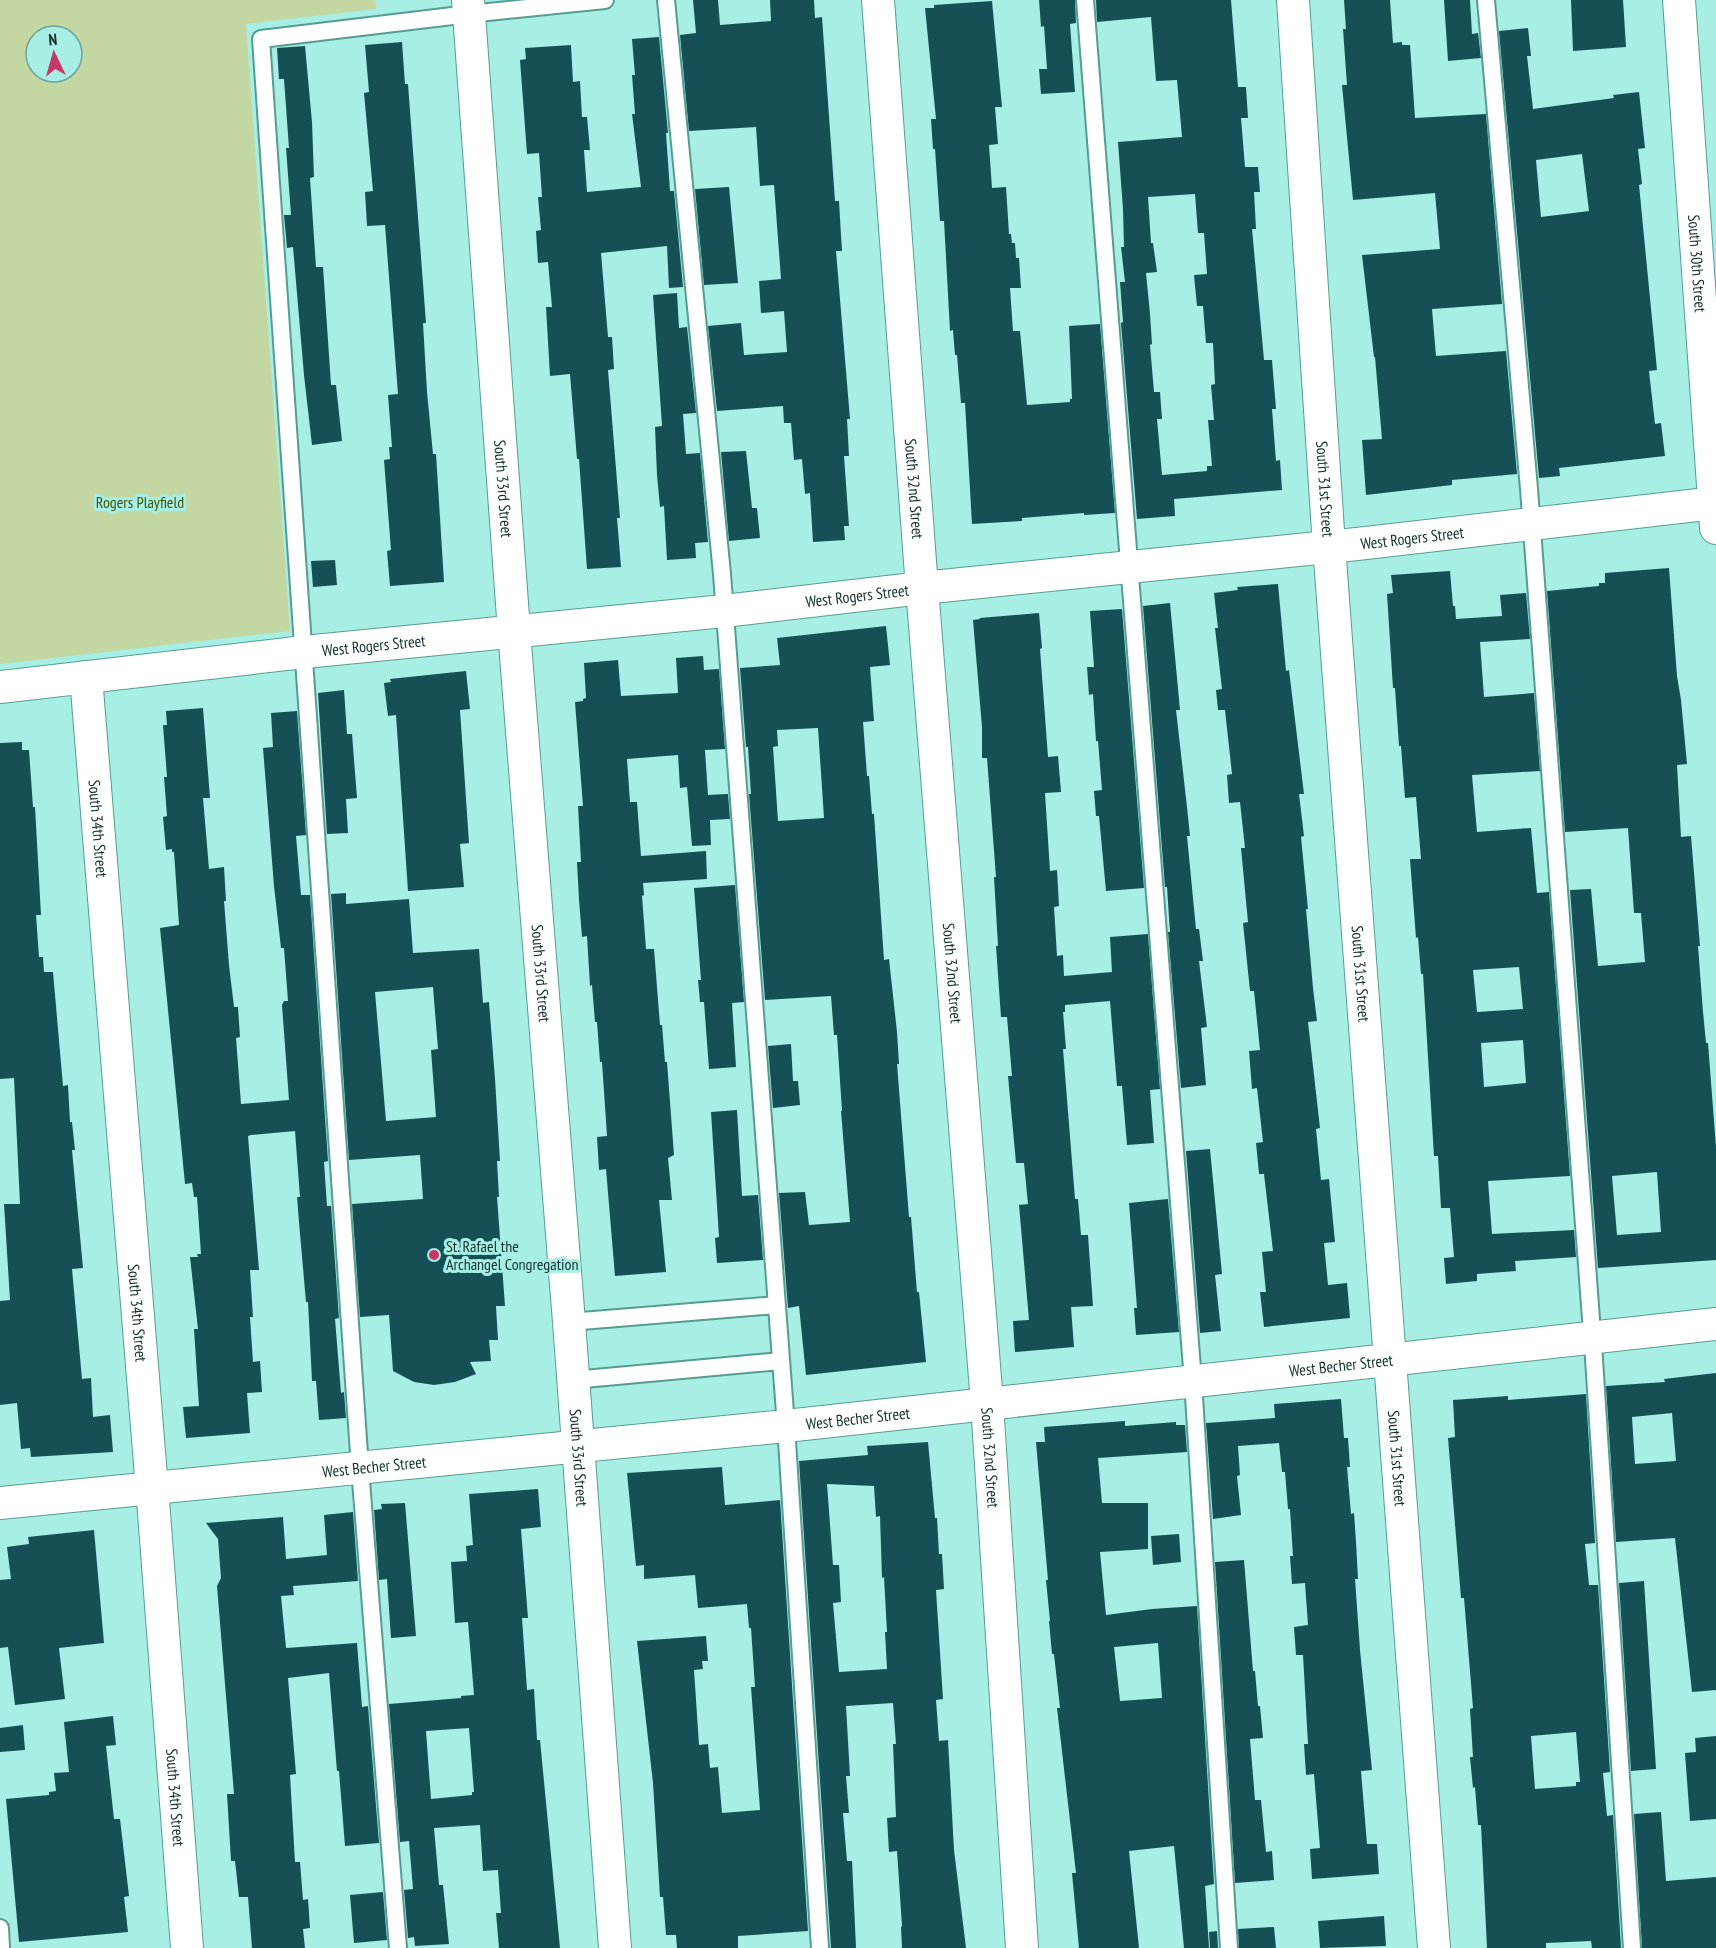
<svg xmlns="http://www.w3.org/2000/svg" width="1716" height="1948" font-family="'PT Sans Narrow',sans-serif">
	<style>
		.green { fill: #c2d7a2; fill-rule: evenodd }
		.building { fill: #155056; fill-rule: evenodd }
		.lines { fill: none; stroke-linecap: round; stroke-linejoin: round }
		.service-casing { stroke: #579c93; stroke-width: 20 }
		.minor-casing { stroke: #579c93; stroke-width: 34 }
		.service { stroke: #fff; stroke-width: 16 }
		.minor { stroke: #fff; stroke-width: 32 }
		.poi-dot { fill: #c63867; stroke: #a7eee4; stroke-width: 2 }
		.labels { text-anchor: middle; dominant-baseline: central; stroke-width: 6; stroke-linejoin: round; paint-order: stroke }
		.street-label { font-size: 16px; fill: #14312e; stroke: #a7eee4 }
		.park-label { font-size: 16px; fill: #3e5402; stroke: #a7eee4 }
		.poi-label { font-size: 16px; fill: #14312e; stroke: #a7eee4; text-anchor: start }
	</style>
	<rect width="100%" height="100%" fill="#a7eee4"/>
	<path class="green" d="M0,0h375l1,9 -130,15 44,607 -290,33zM36,36h36v36h-36z"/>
	<path class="building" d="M693,0h25l2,25 51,-4 -1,-21h44l1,18 7,-1 13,184h4l2,34 1,16h-6l14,168h-3l2,37h-5l5,70h-5l1,14 -32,2 -3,-49 -5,1 -3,-35 -8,1 -3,-37h-7l-1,-17 -66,5 -9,-85 33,-3 3,32 43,-3 -3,-41 -23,2 -2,-32 22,-2 -7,-94 -14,1 -4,-59 -67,4 -9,-96 16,-2z
		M1039,0h36l1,23 -6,1 5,68 -34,2 -2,-25h8l-3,-43 -3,1z
		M1096,0h135l7,87h8l2,31h-7l4,49h13l2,25h-6l2,37h-4l12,131h8l4,49h-4l4,52 4,-1 2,30 -108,9 1,17 -38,3 -16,-196 2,-1 -3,-40h5l-4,-35h3l-1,-38 -5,-67 64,-5 -5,-57 -21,1 -5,-64 -54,5zM1195,194l3,39h6l3,41 -13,1 3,31h6l3,37h7l2,41 -4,1 3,35h-6l4,46h-5v5l-45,4 -5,-56h5l-2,-27h-6l-4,-47 2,-1 -2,-30 -4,-41 11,-1 -4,-29h-2l-3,-46z
		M1344,0h46l3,43 9,-1v3h8l5,73 71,-4 16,190 -70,5 4,47 70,-5 11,123 -65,6v5l-86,10 -4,-55 20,-1 -7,-82h-1l-12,-102 78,-6 -5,-56 -82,7 -11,-115h5l-4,-56h3z
		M1444,0h26l2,34 6,-1 3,25 -33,3z
		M1571,0h52l3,47 -53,4z
		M992,1l10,106h-7l3,37 -9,1 3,43 14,-1 3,47h2l1,9h3l1,15h3l2,30h-11l3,43h7l7,74 43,-3v-3h2l-3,-73 31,-2 15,189 -31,2v-2l-62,5v3l-50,3 -7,-121h-4l-4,-48h-2l-2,-25 -3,1 -6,-110h-4l-5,-72h-2l-2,-30h5l-11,-111h9v-3z
		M1528,28l3,28h-4l6,53 81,-11 -1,-3 26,-3 6,56 -7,1 4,35 -3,1 18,185 -8,1 6,53 6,-1 4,33 -106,12 1,8 -21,2 -40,-447zM1582,154l7,57 -48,6 -5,-57z
		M659,37l9,96h-2l4,58h4l9,96 -14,1 -2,-42 -66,7 7,84h4l2,32 -6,1 12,148h-3l4,49 -34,2 -8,-110h-2l-7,-85 -20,2 -4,-69h6l-4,-45 -10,1 -2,-32 5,-1 -3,-33h4l-3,-44 -12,1 -7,-94 6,-1 -1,-11 46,-3 2,37 7,-1 2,36h5l3,33h-6l3,42 54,-5 -9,-73h3l-3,-39h3l-3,-36z
		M402,42l3,42h3l4,54 14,185h-3l4,69 6,62h3l8,128 -54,4 -3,-35 4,-1 -7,-90 6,-1 -1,-12h3l-4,-52 10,-1 -13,-169 -18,1 -2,-34 8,-1 -9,-98 5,-1 -4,-47z
		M305,46l7,76 2,55 -4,1 6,89h7l8,118h5l6,56 -30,4 -8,-70 -11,-128 -6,1 -3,-33h7l-5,-67h3l-5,-69h-5l-2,-31z
		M729,187l9,96 -34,2 -9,-96z
		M677,293l2,35 8,-1 9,86 -13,1 3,40 14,-1 8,89 -13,1 1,15 -29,2 -3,-54 -4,1 -3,-32 -2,-48 7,-1 -9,-131z
		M746,451l6,57h5l3,30 -31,3 -8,-89z
		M335,560l2,25 -24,2 -2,-26z
		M1669,568l8,108 4,24 6,64 -10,1 4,72 10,-1 9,110h-2l5,66 3,31h2l8,104v113l-118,8 -28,-378 21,-1 7,77 47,-4 -4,-49h-7l-6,-85 -63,4 -18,-241 52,-5v-3h6v-10zM1657,1172l4,60 -44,3 -5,-59z
		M1450,571l3,35h2l1,13 46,-3 -2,-21 26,-2 4,46 -50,3 4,55 50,-4 6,78 -68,4 5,57 54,-4 6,65 12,-1 21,284 -82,5 4,53 82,-4 2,27 -61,4 1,10 -39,3v7l-31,3 -2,-26 10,-1 -4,-49h-9l-3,-52h-4l-11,-182h-2l-3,-37 -2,1 -6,-79h11l-5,-62 -11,1 -4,-52h-2l-4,-58h-2l-6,-94 6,-1 -2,-18zM1519,967l4,42 -46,3 -4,-42zM1523,1040l3,43 -42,4 -3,-44z
		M1278,584l8,87 3,-1 15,124h-5l5,42 -3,1 7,72h-2l7,79 4,33 -9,1 12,106 -4,1 5,51 8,-1 6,63 -11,1 4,42 19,-2 3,35 -86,9 -4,-35h6l-4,-40 11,-1 -9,-77h-5l-3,-31 7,-1 -6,-54 -5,1 -3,-38 11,-1 -6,-59h-4l-7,-68 5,-1 -7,-74h4l-5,-46 -11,1 -2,-28 5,-1 -7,-64h-7l-2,-20 6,-1 -7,-61h3l-4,-35 24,-3 -1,-3z
		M1170,603l10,107h-4l11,97 3,29h-3l9,93h3l4,32h-4l8,66 -6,1 5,57 -25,3 -13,-156h2l-3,-45h-2l-22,-281z
		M1122,609l22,279 -38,3 -7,-75h-3l-2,-25 8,-1 -4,-49h-2l-3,-47 -4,1 -2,-28h7l-4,-56z
		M1039,613l3,35 -2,1 8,108 10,-1 3,36 -16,1 5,78 7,-1 2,36 -5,1 3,49 6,-1 1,21 48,-4 -2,-35 38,-3 12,155 -10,1 4,53 -27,2 -5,-59h-5l-7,-85 -45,4v7h-2l3,37h-3l12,150h3l3,36h7l5,71 -22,1 3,40 -59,5 -2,-31 16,-1 -10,-115 9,-1 -4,-41h-8l-8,-87h4l-5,-59h-6l-5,-71h2l-4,-69h2l-9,-119h-5v-31l-9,-107 7,-1v-1z
		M886,626l4,39 -20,2 4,54 -11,1 4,54h2l3,38h2l10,146 5,-1 8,73 2,32h-2l12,153h2l6,75h2l7,70 -120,13 -7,-69 -11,2 -9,-115 26,-1 4,33 41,-3 -9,-111h1l-5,-76h-3l-3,-39 -66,4 -16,-206h2l-3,-47h-2l-6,-79 40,-3 -3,-27zM818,728l6,90 -46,3 -5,-74 5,-1 -1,-16z
		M703,656l1,14 15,-1 6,80 -20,1 3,45 20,-1 2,25 -20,1 1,25 -19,1 -5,-59 -7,1 -2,-33 -51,4 3,43h7l4,54 65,-5 1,28 -64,4 1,12 -2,1 4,53h8l6,76h2l3,37h2l7,93 -6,3 4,42h-13l7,72 -51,4 -9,-107 -7,1 -2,-33 10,-1 -5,-74h-2l-3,-40h-2l-3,-37 -2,1 -3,-50 -5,1 -3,-37 -2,-38h4l-3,-56h5l-8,-104 8,-1v-2l3,-1 -2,-35 34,-3 3,36 57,-3 -2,-35z
		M466,671l4,38 -10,1 9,133 -9,1 4,43 -56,4 -12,-176 -8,1 -4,-33 7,-1 -1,-3z
		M344,690l3,44h5l5,64 -11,1 2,34 -21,1 -9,-141z
		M203,708l7,90h-7l6,71 15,-2 2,34h-2l5,64 5,42h4l2,30 -4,1 5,66 48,-4 -7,-95 2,-4h4l-4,-53h-3l-7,-62 -11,-138 10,-1 -2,-34 26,-2 9,124 -10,1 5,59h9l18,266 -4,1 3,44h4l8,112 -4,1 6,74 3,-1 2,26 -27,2 -3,-39h-4l-4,-79h-2l-7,-80 -2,-25h3l-5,-66 -44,4 -3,1 11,134h-9l3,47h-3l3,45 7,-1 2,31 -15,1 3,40 -64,5 -3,-31 16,-1 -5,-77h4l-8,-72h8l-1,-3h4l-4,-57h-3l-2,-14 -7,1 -25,-256 19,-3 -5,-73h-2v-3l-6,1 -3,-33 4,-1 -3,-39h3l-4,-52h4l-1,-14z
		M22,742v8h7l4,57h2l6,108h-5l3,42h4l1,15h9l10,114 5,-1 2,37h2l3,28h-3l11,118 -11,1 10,110 9,-1 2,39 17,-2 3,37 -82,5 -1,-9 -9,1 -4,-46 -17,2v-104l10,-1 -6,-96h16l-6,-126 -14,1v-336z
		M735,885l9,117 -12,1 4,64 -27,2 -5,-67h-4l-2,-22h3l-7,-92z
		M346,893v11l63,-5 4,54 66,-4 4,54 6,-1 6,77 5,82h-3l2,36h-2l8,109h-9l2,34h-9l2,21 -21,1 6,12 -21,8 -21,3 -20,-3 -21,-11 -4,-56 -29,2 -8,-113 71,-5 -3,-44 -71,5 -18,-266zM433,987l5,62 -7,1 5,67 -50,4 -11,-129z
		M791,1044l2,37h5l2,24 -27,3 -5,-62z
		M737,1110l5,86 16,-1 5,65 -46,3 -2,-25 4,-1 -8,-125z
		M1210,1149l12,125 -7,1 6,56 -21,2 -14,-182z
		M1168,1199l11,133 -43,3 -2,-27h3l-8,-105z
		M1716,1373v317l-24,2 -17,-154 -59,4 -10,-156 59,-4 -1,-3zM1672,1413l4,48 -41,3 -3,-47z
		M1586,1394l9,149 -10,1 4,41h9l12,187 -7,1 4,43 6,-1 8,133h-29l-1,-7 -45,2v5h-59l-6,-123h-3l-3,-38 -2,1 -3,-31h3l-3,-48 3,-1 -9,-110h-3l-13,-160 7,-1 -2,-37 55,-4v4zM1576,1732l4,50h-4v4l-41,3 -4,-53z
		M1341,1399l3,39h4l2,29h-3l4,47 3,-1 2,29 2,37h-3l5,71 12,120 -11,1 6,73h10l2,30 -67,5 -2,-30 10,-1 -6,-74 -8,1 -2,-31h4l-5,-89h-7l-2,-28 14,-2 -3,-42 -13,1 -2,-28h3l-3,-47h-2l-3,-37h-3l-3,-29 -41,3 2,29 -3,1 4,39 -28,4 -7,-96 69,-5 -1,-14z
		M1125,1421v5l51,-4v3h9l2,27 -89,6 4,45h46v46l-48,3 6,63 46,-6 45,-3 17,278 -9,2 4,62h-25l-10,-102 -45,5 10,97h-60l-7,-75h4l-19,-165h3l-6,-54h-2l-3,-33h1l-4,-41h2l-12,-138h9l-1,-15zM1158,1643l4,55 -42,3 -6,-54z
		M928,1442l7,76h2l2,36h3l2,35 -8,1 7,109 -7,1 3,41 9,-1 6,110 12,98h-64l-1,-21 1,-1 -5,-75 -8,1 -2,-34 9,-1 -3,-73h3l-3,-41 -47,3 4,70h-4l3,37h-6l4,48h5l4,87h-25l-32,-487 69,-6 -1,-9zM827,1484l47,2 2,31 4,-1 2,62 2,-1 3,55h-2l2,37 -48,3 -6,-69 8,-1 -2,-37h-6z
		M722,1467l3,38 55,-5 28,431 -70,5v12h-61l-1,-13h-10l-3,-38h-3l-7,-114 -16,-142 69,-5 2,25h-6l1,8 -9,1 5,75 9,-1 2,24 8,-1 4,46 38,-3 -9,-123h4l-4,-59h-2l-2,-24 -49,4 -3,-33 -51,4v-14l-8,1 -9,-93z
		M538,1489l3,38 -20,2 7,89h-6l5,72 7,-1 3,51h3l20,208h-61l-3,-35h5l-3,-43 -15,1 -3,-46 -46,3 5,57h4l6,59 -34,2 -1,-9 -6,1 -4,-48 9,-1 -4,-48 -9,1 -11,-138 72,-6v-2l13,-1 -6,-73 -13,1 -4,-61 16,-1 -1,-15 7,-1 -4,-51zM469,1728l5,64h-2v3l-41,4 -5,-68z
		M405,1503l11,133 -25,2 -4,-59 -8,1 -5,-70 8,-1 -1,-5z
		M353,1512l5,69 -65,5 1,9 -13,1 5,52 71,-5 5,64 6,-1 11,137 -34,3 -6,-75h-2l-8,-98 -41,5 8,96 -6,1 5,87h5l3,38 5,-1 2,29 -7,1 2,19h-53l-4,-51h-9l-4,-36h-4l-4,-67h7l-17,-208 4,-8 -3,-39 -12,-16 77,-6 3,42 41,-4 -3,-40z
		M94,1530l10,113 -45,5 6,51 -50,6 -7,-58 -8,1v-68l11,-1 -4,-32 22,-3 -1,-7z
		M1179,1534l2,28 -28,3 -2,-29z
		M1244,1560l9,111h2l3,35h2l3,32 -13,1 5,61h6l5,52 6,-1 2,29 -39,3 -20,-321z
		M1644,1581l12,188 -25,2 -12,-188z
		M113,1716l3,29 -10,1 8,73h6l9,77 -5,1 4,35 -109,10 -13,-143 43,-4v-3l7,-1 -2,-18 15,-1 -5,-50z
		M23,1725l2,25 -25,2v-24z
		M1716,1736v83l-26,2 -5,-68 11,-1 -1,-14z
		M1661,1812l5,69 50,-4v71h-74l-8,-134z
		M383,1892l4,48 -33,3 -4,-48z
		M1384,1916l2,30 -66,2 -2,-27z
		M1274,1927l2,21h-37l-1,-19z
		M1217,1931l1,17h-8l-1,-16z"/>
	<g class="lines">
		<g class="service-casing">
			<path id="service" d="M666,0l56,574 64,852 34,522
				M1085,0l108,1381 36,567
				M1486,0l43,489 65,870 38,589
				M569,1322l208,-17
				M573,1380l208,-19
				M0,1928l1,20
				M398,1948l-38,-480 -99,-1429 208,-25 136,-14"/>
		</g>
		<g class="minor-casing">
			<g id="minor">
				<path id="s1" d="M468,0l46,631 55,691 46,626"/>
				<path id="s2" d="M878,0l44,588 65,815 35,545"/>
				<path id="s3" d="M1293,0l36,546 105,1402"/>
				<path id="s4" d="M1679,0l37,528"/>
				<path id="s5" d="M86,677l68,836 33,435"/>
				<path id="s6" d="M0,687l304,-35 420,-41 198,-23 435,-44 359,-41"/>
				<path id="s7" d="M0,1503l786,-77 930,-102"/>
			</g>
		</g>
		<use href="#service" class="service"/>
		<use href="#minor" class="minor"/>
	</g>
	<circle class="poi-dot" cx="434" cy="1255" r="6"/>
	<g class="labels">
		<g class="street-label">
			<text stroke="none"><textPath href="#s4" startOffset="264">South 30th Street</textPath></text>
			<text stroke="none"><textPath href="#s1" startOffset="490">South 33rd Street</textPath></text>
			<text stroke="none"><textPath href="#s2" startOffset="490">South 32nd Street</textPath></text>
			<text stroke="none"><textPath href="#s3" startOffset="490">South 31st Street</textPath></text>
			<text stroke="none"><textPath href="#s6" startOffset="1420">West Rogers Street</textPath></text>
			<text stroke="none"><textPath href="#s6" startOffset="862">West Rogers Street</textPath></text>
			<text stroke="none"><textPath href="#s6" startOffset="376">West Rogers Street</textPath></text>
			<text stroke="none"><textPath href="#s5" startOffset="152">South 34th Street</textPath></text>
			<text stroke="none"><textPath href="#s1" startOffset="976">South 33rd Street</textPath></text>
			<text stroke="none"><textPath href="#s2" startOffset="976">South 32nd Street</textPath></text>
			<text stroke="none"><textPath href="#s3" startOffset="976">South 31st Street</textPath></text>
			<text stroke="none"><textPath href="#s5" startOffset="638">South 34th Street</textPath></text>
			<text stroke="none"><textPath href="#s7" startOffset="1348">West Becher Street</textPath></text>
			<text stroke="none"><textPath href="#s7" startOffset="862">West Becher Street</textPath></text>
			<text stroke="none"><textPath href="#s2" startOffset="1462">South 32nd Street</textPath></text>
			<text stroke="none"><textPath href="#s1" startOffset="1462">South 33rd Street</textPath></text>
			<text stroke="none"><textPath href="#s3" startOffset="1462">South 31st Street</textPath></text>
			<text stroke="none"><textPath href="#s7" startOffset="376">West Becher Street</textPath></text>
			<text stroke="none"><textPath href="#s5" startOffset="1124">South 34th Street</textPath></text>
		</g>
		<g class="park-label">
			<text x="140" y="502">Rogers Playfield</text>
		</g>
		<g class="poi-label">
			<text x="446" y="1246">St. Rafael the<tspan x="446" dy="18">Archangel Congregation</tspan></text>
		</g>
	</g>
	<g transform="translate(54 54) rotate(355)"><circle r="28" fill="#a7eee4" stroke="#6ca29b" stroke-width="1.5"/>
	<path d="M0-4.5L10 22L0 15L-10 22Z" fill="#c63867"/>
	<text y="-9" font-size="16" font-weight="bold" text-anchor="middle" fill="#14312e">N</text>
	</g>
</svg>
